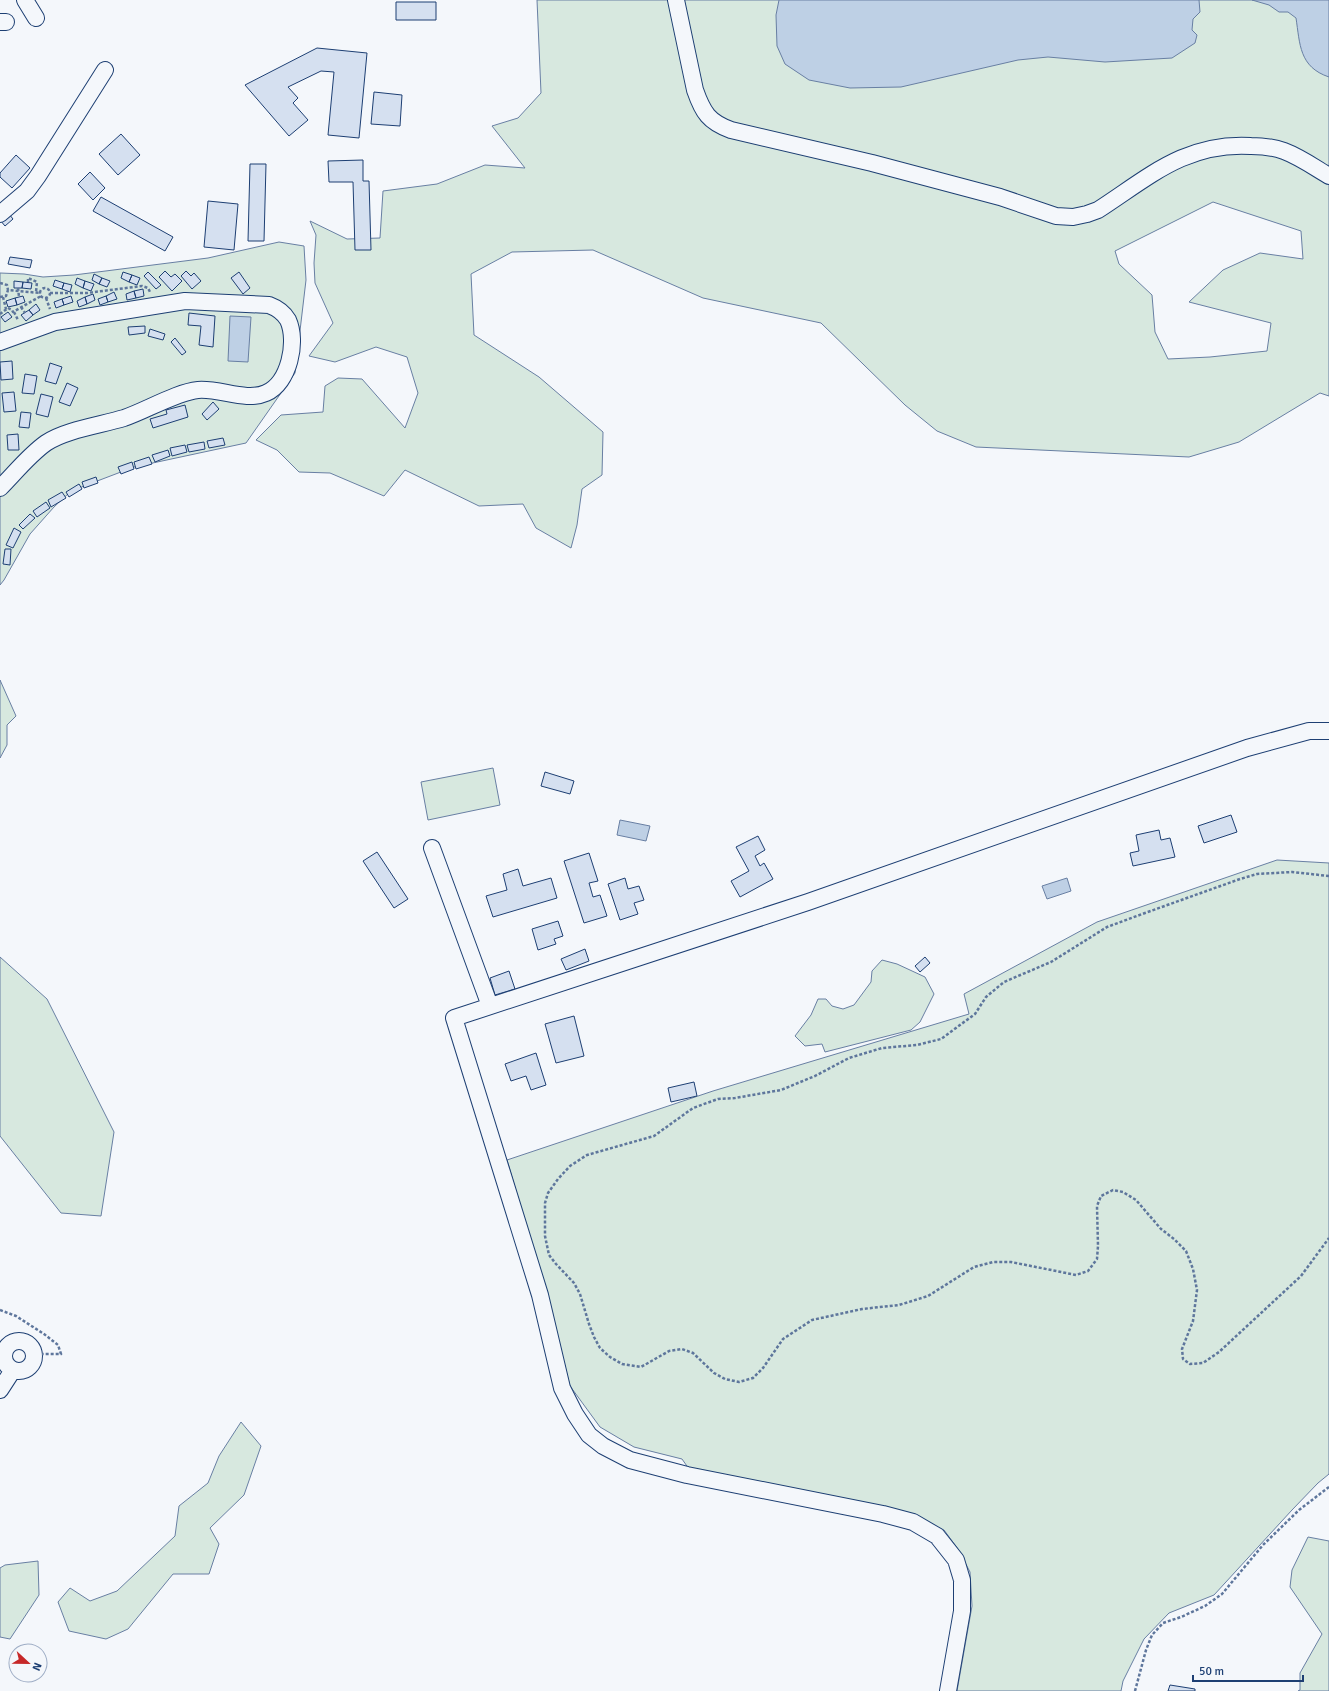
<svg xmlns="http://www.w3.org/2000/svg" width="1329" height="1691" font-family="Signika,sans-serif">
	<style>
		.green { fill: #d7e8df; stroke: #687fa3; fill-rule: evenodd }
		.water { fill: #bed0e5; stroke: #687fa3 }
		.building { fill: #d5e0f0; stroke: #1d3f73 }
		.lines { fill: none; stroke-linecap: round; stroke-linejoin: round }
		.minor-casing { stroke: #1d3f73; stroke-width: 18 }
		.path { stroke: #5e769c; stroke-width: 2.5; stroke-dasharray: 3 2; stroke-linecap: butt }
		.minor { stroke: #f4f7fb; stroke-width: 16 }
	</style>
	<rect width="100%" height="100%" fill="#f4f7fb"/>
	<path class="green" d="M537,0h792v396l-9,-3 -81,49 -50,15 -213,-10 -39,-16 -32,-26 -84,-82 -118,-25 -110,-48 -81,2 -41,22 3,61 65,42 64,55 -1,43 -20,14 -5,36 -6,23 -35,-20 -13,-24 -44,2 -74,-36 -21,26 -54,-23 -31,-1 -22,-22 -21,-10 25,-25 42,-3 2,-26 13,-8 24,1 43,49 13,-35 -11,-36 -31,-10 -41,15 -26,-6 24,-33 -18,-40 -1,-20 2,-28 -6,-14 37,18 33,-1 3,-47 54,-7 48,-19 40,3 -33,-42 26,-8 23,-25zM1213,202l88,29 2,28 -43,-6 -37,17 -34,32 82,21 -4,28 -57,6 -42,2 -13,-27 -3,-37 -33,-31 -4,-13z
		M279,242l25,4 2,34 -11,93 -49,70 -112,24 -63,24 -17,16 -24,27 -26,46 -4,5v-312l24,1 19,3 31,-2 134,-17z
		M0,680l16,36 -9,9v20l-7,13z
		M493,768l7,37 -72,15 -7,-38z
		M1277,860l52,3v611l-11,9 -26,27 -78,85 -45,18 -25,26 -21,42 -2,10h-164l15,-85 -2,-34 -12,-23 -14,-19 -20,-9 -235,-52 -7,-10 -48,-12 -34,-20 -30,-41 -24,-92 -39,-134 206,-69 256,-77 -5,-20 133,-72z
		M0,957l47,42 67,133 -13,84 -40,-3 -61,-77z
		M882,960l15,4 28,13 9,17 -14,28 -9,8 -86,22 -3,-8 -17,2 -10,-10 16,-21 7,-16h8l6,7 11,3 11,-4 17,-23 1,-11z
		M241,1422l20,24 -17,49 -34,33 9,16 -10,30h-36l-45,55 -22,10 -37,-8 -11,-29 12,-14 20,13 27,-10 58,-55 4,-30 29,-23 11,-27z
		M1308,1537l21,4v150h-31l2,-1v-17l22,-39 -32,-47 2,-17z
		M38,1561l1,34 -29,44 -10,-2v-69l5,-3z"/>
	<path class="water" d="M779,0h420l1,12 -7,7 -1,11 5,5 -2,8 -23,15 -67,4 -57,-5 -30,3 -117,27 -51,1 -41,-8 -24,-16 -8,-18 -1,-31z
		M1252,0h77v77c-30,-10 -29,-33 -33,-59l-8,-6h-9l-10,-7z
		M230,316l21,1 -3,45 -20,-1z
		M620,820l30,6 -4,15 -29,-6z
		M1067,878l4,13 -24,8 -5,-13z"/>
	<path class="building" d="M396,2h40v18h-40z
		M317,48l50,5 -8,85 -31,-3 6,-63 -13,-1 -33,16 10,11 -5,5 15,17 -19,16 -44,-51z
		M374,92l28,3 -2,31 -29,-2z
		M121,134l19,21 -22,20 -19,-21z
		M16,155l14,13 -18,20 -12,-11v-4z
		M363,160v21h6l2,69h-16l-2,-68h-24l-1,-21z
		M250,164h16l-2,77h-16z
		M90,172l15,16 -12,12 -15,-16z
		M101,197l72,40 -8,14 -72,-40z
		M208,201l30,3 -4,46 -30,-3z
		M9,214l4,5 -8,7 -5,-6z
		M10,257l22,3 -2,8 -22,-4z
		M165,271l6,6 4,-3 7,7 -10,10 -13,-14z
		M186,271l5,5 3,-3 7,8 -9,8 -11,-13z
		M123,272l9,3 -3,7 -8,-4z
		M148,272l13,13 -5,4 -12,-13z
		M239,272l11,16 -7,6 -12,-16z
		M94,274l8,4 -3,6 -7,-4z
		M132,275l8,3 -3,7 -8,-3z
		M77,278l8,3 -2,7 -8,-4z
		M102,278l8,3 -3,6 -8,-3z
		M55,280l9,3 -2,6 -9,-3z
		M14,281l9,1 -1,6h-8z
		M85,281l9,3 -3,7 -8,-3z
		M23,282l9,1 -1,6 -9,-1z
		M64,283l8,2 -2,7 -8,-3z
		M143,289l1,7 -8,2 -2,-7z
		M134,291l2,7 -9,2 -1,-6z
		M114,292l3,7 -9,3 -2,-6z
		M93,294l2,6 -8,4 -2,-7z
		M23,296l2,6 -8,3 -2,-7z
		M71,296l2,6 -9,3 -2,-6z
		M106,296l2,6 -8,3 -2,-6z
		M85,297l2,7 -8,3 -2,-6z
		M15,298l2,7 -9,2 -2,-6z
		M62,299l2,6 -8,3 -2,-6z
		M36,304l4,6 -7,5 -4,-5z
		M29,310l4,5 -7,6 -5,-6z
		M8,312l4,5 -7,5 -4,-5z
		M189,313l26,3 -2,31 -14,-2 2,-19 -13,-1z
		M145,326v7l-16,2 -1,-8z
		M150,329l15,5 -2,6 -15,-4z
		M175,338l11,14 -4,3 -11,-13z
		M12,361l1,18 -12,1 -1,-18z
		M50,363l12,4 -6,17 -11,-3z
		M25,374l12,2 -3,18 -12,-1z
		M67,383l11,5 -8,18 -11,-4z
		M14,392l2,19 -12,1 -2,-19z
		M41,394l12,3 -5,20 -12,-3z
		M213,402l6,7 -12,11 -5,-6z
		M185,405l3,12 -35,11 -3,-9 17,-5 -1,-4z
		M21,412l10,1 -2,15 -10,-1z
		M18,434l1,16h-11l-1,-15z
		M223,438l2,7 -16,3 -2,-7z
		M204,442l1,7 -16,3 -2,-7z
		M185,445l2,7 -15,4 -2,-8z
		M168,450l2,6 -15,6 -3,-7z
		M149,457l3,7 -16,5 -2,-7z
		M132,462l2,7 -13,5 -3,-7z
		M96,477l2,6 -14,5 -2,-6z
		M79,484l3,5 -13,8 -3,-5z
		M62,492l4,6 -15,9 -3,-7z
		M46,502l4,6 -13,9 -4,-6z
		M30,514l5,4 -12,11 -4,-4z
		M14,528l7,4 -8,16 -7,-3z
		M5,549h6l-1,16 -7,-1z
		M545,772l29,9 -4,13 -29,-8z
		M1231,815l6,17 -33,11 -6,-17z
		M1159,830l2,10 9,-2 5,19 -42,9 -3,-13 9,-2 -3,-16z
		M758,836l7,14 -10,6 5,10 4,-3 9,16 -33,18 -9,-16 18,-10 -13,-24z
		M377,852l31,47 -14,9 -31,-47z
		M589,853l9,28 -9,2 4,14 7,-2 7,21 -23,7 -20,-62z
		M518,869l5,17 28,-8 6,20 -64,19 -7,-21 21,-6 -4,-16z
		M625,878l3,11 11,-3 5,14 -10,3 4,11 -18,6 -12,-36z
		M558,921l5,15 -9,3 2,5 -18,6 -6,-21z
		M585,949l4,12 -23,9 -5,-11z
		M925,957l5,6 -10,9 -5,-6z
		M509,971l6,18 -20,6 -5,-17z
		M574,1016l10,40 -28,7 -11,-39z
		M536,1053l10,32 -15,5 -5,-14 -15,5 -6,-17z
		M694,1082l3,14 -26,6 -3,-14z
		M1170,1685l25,4v2h-27z"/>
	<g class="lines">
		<g class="minor-casing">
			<path id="minor" d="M25,0l11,18
				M676,0l19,90c8,23 14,32 36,40l141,33 128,34 56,19 17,1 14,-3 11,-4c51,-33 88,-68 153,-64 11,0 22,1 33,5 16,6 30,16 45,25
				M0,22h6
				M0,214l27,-23 11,-15 67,-106
				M0,342l55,-20 130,-21 84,4c8,3 15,8 19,15 10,22 1,63 -22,73 -20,9 -46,-5 -68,-3 -21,2 -53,21 -74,28 -23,7 -59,12 -78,25 -17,12 -31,30 -46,45
				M432,848l58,158
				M4 1356a15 15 0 1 1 30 0a15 15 0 1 1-30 0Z
				M0,1390l13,-20
				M948,1691l14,-80v-31l-6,-20 -19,-24 -24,-14 -30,-8 -196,-39 -57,-15 -27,-14 -14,-11 -14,-21 -13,-26 -22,-93 -86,-277 354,-116 439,-154 62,-17h20"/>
		</g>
		<path class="path" d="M28,282v-4l9,4 -1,10
			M0,283l7,2 1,5
			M18,288l1,9
			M40 293a5 5 0 1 1 10 0a5 5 0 1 1-10 0Z
			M50,293h37l55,-7 6,2 2,4
			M0,297l6,-1 2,-6 32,3
			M3,297l3,12
			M46,298l4,11
			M21,307l4,6
			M14,312l4,8
			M0,314l8,-6 4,2 1,2 28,-16
			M1329,876l-37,-4 -35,2 -17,5 -95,34 -38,14 -56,35 -47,20 -18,15 -11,17 -34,25 -24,6 -35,3 -33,10 -34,18 -34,14 -46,8 -17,1 -25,9 -39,28 -67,19 -17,11 -12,13 -10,14 -3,10v33l4,19 7,9 18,19 6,11 9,30 5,13 6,11 10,9 12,7 19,3 28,-16 13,-2 11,4 21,20 11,6 14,3 14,-4 10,-10 20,-29 29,-19 50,-11 37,-4 29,-9 46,-29 19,-5h18l65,13 12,-4 9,-12 1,-13 -1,-40 4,-10 12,-6 10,2 13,8 25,29 13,10 12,12 7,18 4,21 -4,31 -11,28 1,10 7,5 13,-1 16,-11 82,-76 28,-38
			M0,1310l16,6 28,18 14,11 3,9h-26
			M1135,1691l11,-41 6,-15 11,-12 18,-6 24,-11 17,-12 41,-49 36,-35 30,-23"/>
		<use href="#minor" class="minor"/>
	</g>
	<g transform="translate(28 1663) rotate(112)"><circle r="19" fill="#f4f7fb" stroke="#9eadc5"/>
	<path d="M0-3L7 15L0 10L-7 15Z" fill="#c62828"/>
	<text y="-6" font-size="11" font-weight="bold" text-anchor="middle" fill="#1d3f73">N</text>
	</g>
	<path d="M1193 1675v6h110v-6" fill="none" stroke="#1d3f73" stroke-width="2"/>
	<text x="1199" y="1675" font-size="12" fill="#1d3f73" stroke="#f4f7fb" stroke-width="3" paint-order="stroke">50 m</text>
</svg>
